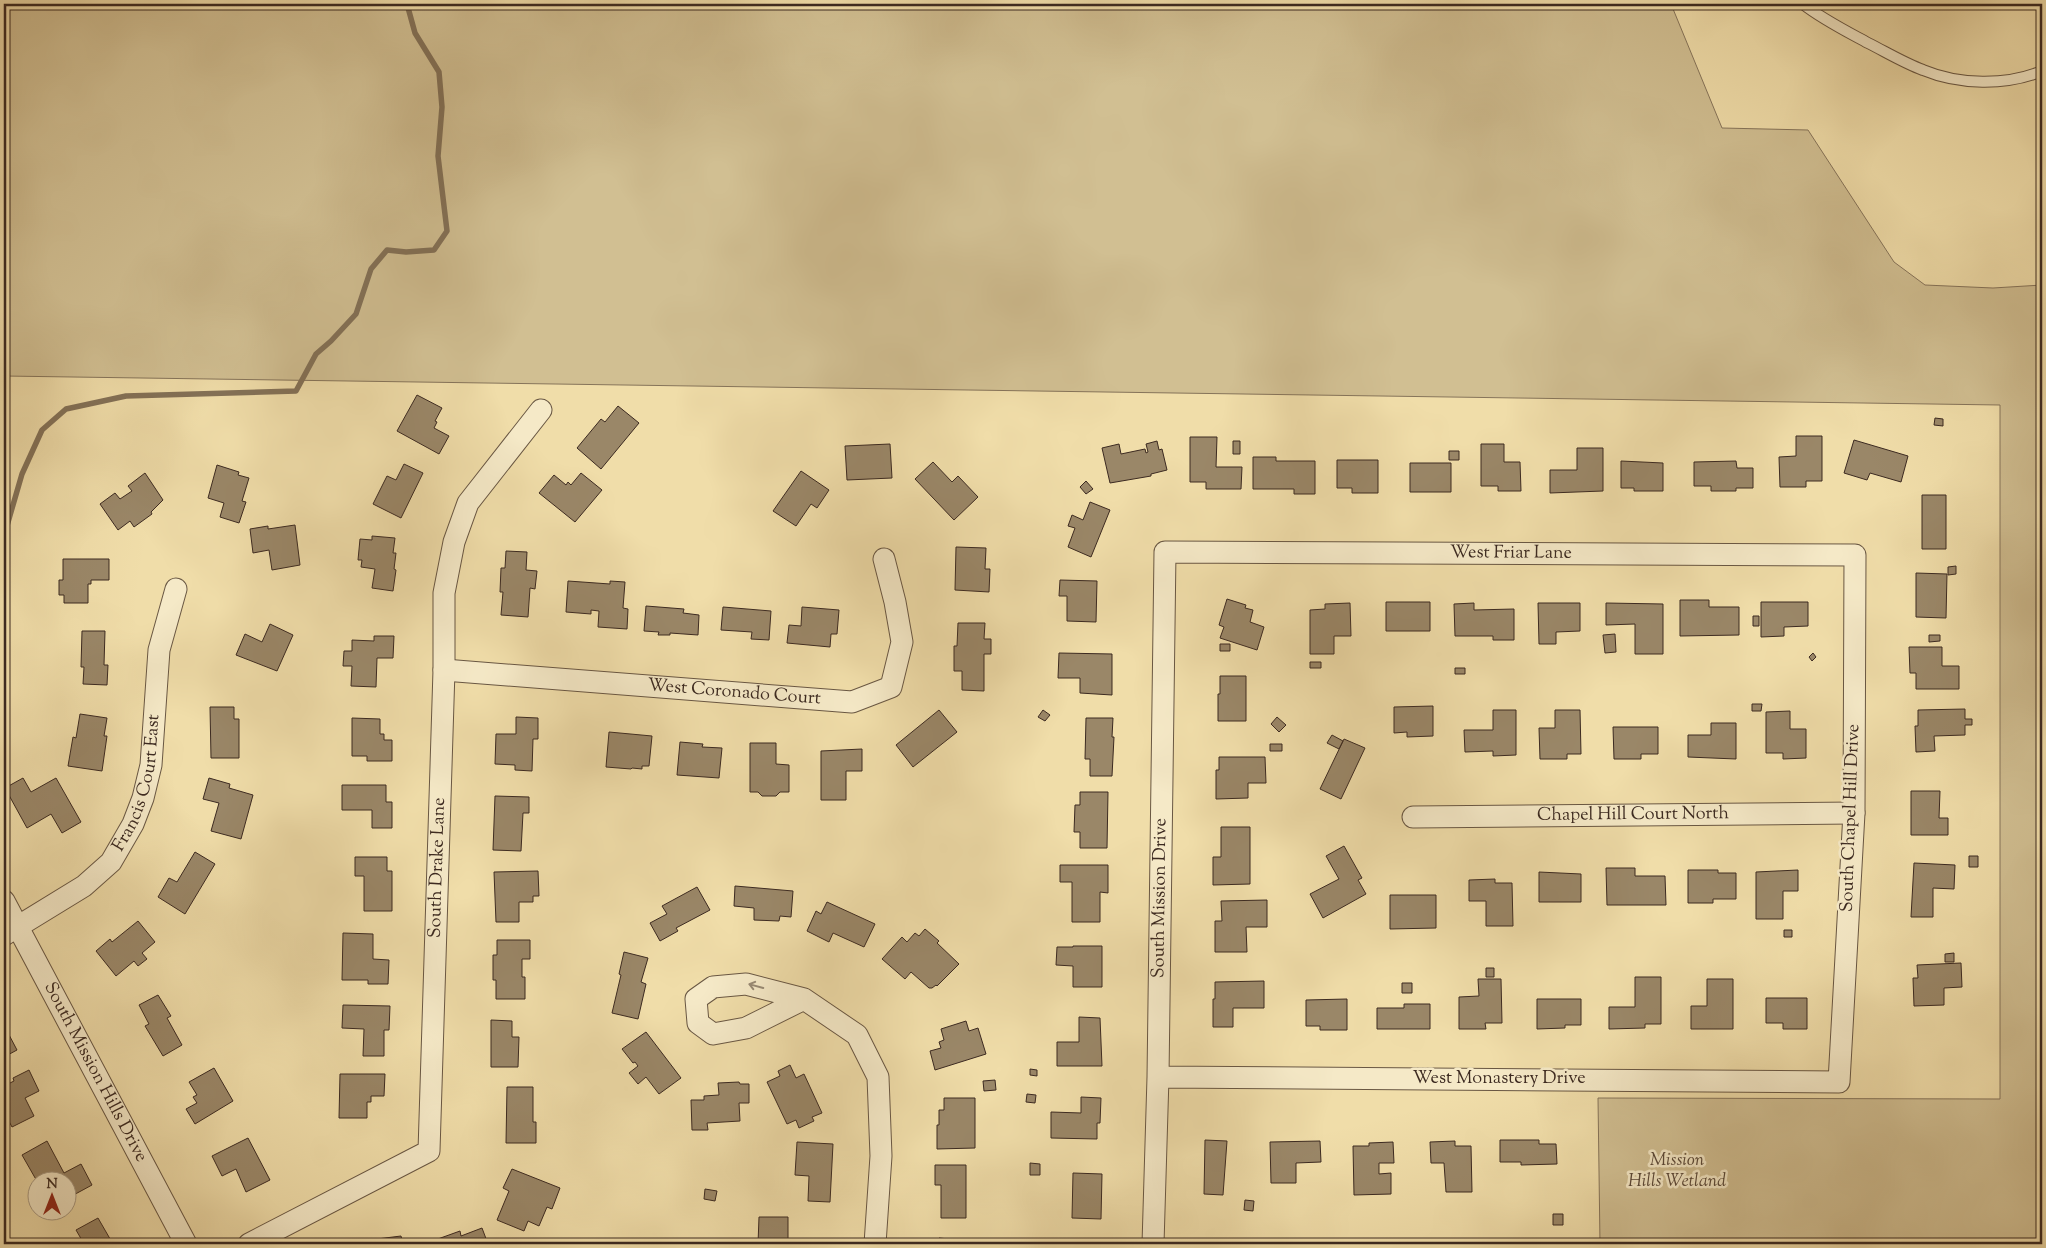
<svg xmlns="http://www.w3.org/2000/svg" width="2046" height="1248" font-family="'Sorts Mill Goudy',serif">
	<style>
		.green { fill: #d1bf92; stroke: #86745a }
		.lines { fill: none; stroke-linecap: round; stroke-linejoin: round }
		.stream { stroke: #837157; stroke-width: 5.5 }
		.building { fill: #9a8768; stroke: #3c2a21 }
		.lane-casing { stroke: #695743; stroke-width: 12 }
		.street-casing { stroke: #695743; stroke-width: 23 }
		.lane { stroke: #f5e9c7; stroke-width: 10 }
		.street { stroke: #f5e9c7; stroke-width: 21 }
		.oneway { stroke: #988a74 }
		.labels { text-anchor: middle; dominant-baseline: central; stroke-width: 5; stroke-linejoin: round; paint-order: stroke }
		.street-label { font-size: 18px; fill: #3c2a21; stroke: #f5e9c7 }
		.park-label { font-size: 18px; font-style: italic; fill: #5a4838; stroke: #f5e9c7 }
	</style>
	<rect width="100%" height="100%" fill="#f0dda9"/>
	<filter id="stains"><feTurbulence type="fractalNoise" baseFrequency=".004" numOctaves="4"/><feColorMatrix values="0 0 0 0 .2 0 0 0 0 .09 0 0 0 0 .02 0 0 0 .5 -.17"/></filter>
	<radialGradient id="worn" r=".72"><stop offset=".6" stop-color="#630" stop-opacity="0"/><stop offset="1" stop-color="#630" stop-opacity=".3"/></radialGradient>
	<path class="green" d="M4,4h1667l51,124 86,2 86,132 31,23 68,3 49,-3v959h-442l-2,-146 402,1v-694l-1996,-29z"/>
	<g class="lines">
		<path class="stream" d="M4,536l18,-62 20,-44 24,-21 60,-13 170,-5 20,-37 15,-13 25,-27 15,-45 16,-19 19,2 28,-2 13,-19 -9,-75 4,-49 -3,-35 -24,-39 -8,-29"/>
	</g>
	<path class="building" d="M1895,4h28l-29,1z
		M417,395l25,13 -7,13 2,1 -3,6 15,8 -10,18 -42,-23z
		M618,406l21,17 -38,46 -24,-21 24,-29 4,3z
		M1935,418l8,1v7l-9,-1z
		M1796,436h26v45h-16v6h-26l-1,-30 17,-1z
		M1190,437h27l-1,30h26l-1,22h-35v-7h-16z
		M1854,440l54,16 -7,26 -31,-9 -3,7 -23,-7z
		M1157,441l2,9 3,-1 5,21 -16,4v2l-41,7 -8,-35 17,-4 2,10 24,-5 1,4 2,-1 -2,-8z
		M1233,441h7v13h-7z
		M890,444l2,34 -45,2 -2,-34z
		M1481,444h23v18h16l1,29h-23v-5h-17z
		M1577,448h26v43l-53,2v-23h27z
		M1449,451h10v9h-10z
		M1253,457h23v4h39v33h-21v-5h-41z
		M1337,460h41v33h-26v-5h-15z
		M1621,461l42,2v28h-29v-3h-13z
		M1736,461l1,7h16v20h-17v3h-25v-5h-17v-24z
		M933,462l19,20 6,-6 20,21 -24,23 -39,-41z
		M1410,463h41v29h-41z
		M404,464l19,9 -22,45 -28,-14 14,-28 9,4z
		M217,465l22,7 -1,3 11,3 -7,23 4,1 -7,21 -19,-6 4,-14 -16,-5z
		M801,471l28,19 -12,18 -6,-4 -15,22 -23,-15z
		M145,473l18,27 -12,12 1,2 -18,13 -4,-6 -12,9 -18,-26 15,-11 5,6 12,-8 -4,-5z
		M581,473l21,17 -27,32 -36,-29 15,-18 12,10 2,-3 3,3z
		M1086,481l7,8 -7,5 -6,-7z
		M1922,495h24v54h-24z
		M1090,502l20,8 -19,47 -23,-10 7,-19 -7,-2 4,-11 11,5z
		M295,525l5,40 -28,5 -3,-20 -16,3 -3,-24 18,-3v3z
		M372,536l23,2 -2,15h3l-2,16 2,1 -3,21 -21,-3 3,-19 -14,-2 1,-7h-4l2,-21 12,1z
		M956,547l30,1 -1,21h5l-1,23 -34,-2z
		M506,551l21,1 -1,18 11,1 -2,18 -5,-1 -2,29 -27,-2 2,-23h-3l1,-24h4z
		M63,559h46v21h-18v4h-3v19h-24v-8h-5v-15h4z
		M1956,566v8l-8,1v-8z
		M1916,573l31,1 -1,44 -30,-1z
		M1060,580l37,1 -1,41 -29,-1v-25h-8z
		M568,581l42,3v-3l15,1 -2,26 5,1 -1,20 -29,-2 1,-16 -8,-1v4l-25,-2z
		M1227,599l19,6 -1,3 8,2 -3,12 14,5 -7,23 -37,-12 4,-11 -5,-2z
		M1680,600h29v7h30v28l-59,1z
		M1386,602h44v29h-44z
		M1761,602h47v24l-24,1v9l-23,1z
		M1350,603l1,33h-17v18h-24v-44l15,-1v-5z
		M1474,603v7l40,-1v31h-21v-4h-38l-1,-32z
		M1538,603h42v28l-24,1v12h-17z
		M1606,603l57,1v50h-28v-30l-29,1z
		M646,606l38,3 -1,4 16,2 -1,20 -28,-2v2h-12l1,-3 -15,-1z
		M723,607l48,4 -2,29 -18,-1 1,-7 -31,-2z
		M802,607l37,3 -2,24h-6l-1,13 -43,-4 2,-18 12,1z
		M1753,616h6v10h-6z
		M958,623h27l-1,16h7v15h-7v37l-22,-1v-19h-8v-25h3z
		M270,624l23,11 -16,36 -41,-16 9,-21 17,8z
		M82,631h23l-1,34h4l-1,20 -24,-1 1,-17h-3z
		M1615,634l1,18 -11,1 -2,-18z
		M1929,635h11v6l-11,1z
		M374,636h20l-1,22h-16l-1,29 -25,-1 1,-20h-9l1,-15h8v-11l22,1z
		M1220,644h10v7h-10z
		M1909,647h33v19h17v23h-43v-16h-6z
		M1059,653l53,1v41l-32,-2v-15h-22z
		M1813,653l3,4 -4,4 -3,-4z
		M1310,662h11v6h-11z
		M1455,668h10v6h-10z
		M1220,676h26v45h-28v-27h2z
		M1752,704h10l-1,7h-9z
		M1433,706v30l-26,1v-5l-13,1v-26z
		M210,707h24v12h5v39h-28z
		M1965,709v10h7v6h-7v10l-31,1 1,15 -19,1 -1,-26h3v-16z
		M939,710l18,22 -44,35 -17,-22z
		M1043,710l7,5 -5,6 -7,-4z
		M1493,710h23v45l-23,1v-5l-28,1 -1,-22h29z
		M1555,710h25l1,44h-14v5h-27l-1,-31h16z
		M1790,711v18h16v29l-23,1v-6h-17v-41z
		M80,714l27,4 -3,18h3l-5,35 -34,-5 5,-29 3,1z
		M516,717l22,1v21h-5l-1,32 -17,-1v-5l-20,-1 1,-30h20z
		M1277,717l9,8 -7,7 -8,-8z
		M352,718l28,1v15h4v6h8v21h-25v-5h-15z
		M1086,718h27l-1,19h2l-2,39h-22v-17h-5z
		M1711,723h25v36l-48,-2v-22h23z
		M1613,727h45v27h-17v5h-27z
		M609,732l43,4 -3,30h-7v3l-10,-1 -1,1 -25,-2z
		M1332,735l11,6 -4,8 -12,-6z
		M1344,739l21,9 -24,51 -21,-10z
		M680,742l23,2 -1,3 20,1 -3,30 -42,-3z
		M750,743h26v21l13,1v27h-9l-4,4h-14l-4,-4h-8z
		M1270,744h12v7h-12z
		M862,749v22h-16v29h-25v-49z
		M1219,757h46l1,26h-18v15l-32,1v-29h3z
		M23,778l8,14 25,-14 25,44 -19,11 -11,-19 -24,14 -22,-40z
		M209,778l21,6 -1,4 24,7 -12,44 -30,-8 8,-28 -16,-4z
		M342,785h44v17h6v26h-20v-18h-30z
		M1911,791h29l-1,27h9v17h-37z
		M1080,792h28l-1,56h-27v-16h-6l1,-27h5z
		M495,796l34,1v16h-6l-2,38 -28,-1z
		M1221,827h29v57l-37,1v-28h8z
		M1344,846l18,32 -4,2 8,14 -43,24 -13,-24 29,-15 -13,-23z
		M195,852l20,12 -30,50 -27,-17 11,-19 8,4z
		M1969,856h9v11h-9z
		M355,857h32v14h5v40h-28v-35h-9z
		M1914,863l41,2 -1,24 -21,-1v29h-22z
		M1060,865h48v28l-8,-1v30h-28v-40h-12z
		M1606,868h29v8h30l1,29h-59z
		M1688,870h30v3h18v26h-23v4h-25z
		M1798,870v21h-15v28h-27v-47z
		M538,871l1,25h-6v6h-14v20h-23l-2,-50z
		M1539,872l42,2v28h-42z
		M1495,879v4h17l1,43h-27v-25h-17v-21z
		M735,886l58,5 -2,26 -11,-1 -1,5 -25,-1v-12l-20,-2z
		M697,887l13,23 -34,18 2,3 -18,10 -10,-18 17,-9 -5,-8z
		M1390,895h46v33l-46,1z
		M1267,900v27h-21l1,25h-32v-31h7l-1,-20z
		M827,902l48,22 -11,23 -31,-14 -4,9 -22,-11 9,-20 5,3z
		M138,921l17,21 -13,11 5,6 -9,7 -4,-5 -18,15 -20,-25 14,-12 2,3z
		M925,929l14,12 -2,2 22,21 -22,22 -1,-1 -4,3h-3l-18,-16 -6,7 -23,-20 20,-22 5,5 8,-9 4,3z
		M1784,930h8v7h-8z
		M343,933l30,1v25l16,1 -1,24h-20v-4h-26z
		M497,940h33v19h-8v18h3v22h-29v-19h-3v-25h4z
		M1073,946h29v41h-29v-21l-17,-1 1,-18h16z
		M624,952l24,6 -7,24 5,2 -8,35 -26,-6 9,-38 -2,-1z
		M1954,953v9h-9v-8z
		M1961,963l1,24 -18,1v17l-30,1 -1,-28h5l-1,-13z
		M1486,968h8v9h-8z
		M1635,977h26v47h-16v4l-36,1v-22h26z
		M1478,979h23l1,44h-17l1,6h-27v-32l20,-1z
		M1707,979h26v50h-42v-23h16z
		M1264,981v27h-31v19h-20v-28h2v-17z
		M1402,983h10v10h-10z
		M158,995l13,21 -4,2 15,27 -19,11 -18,-30 4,-2 -10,-19z
		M1766,998h41v31h-24v-6h-17z
		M1347,999v31h-27v-4h-14v-26z
		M1537,999h44v26h-16v3l-28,1z
		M1404,1004h26v25h-53v-21h27z
		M343,1005l47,1 -1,24h-5v26h-21l1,-27 -22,-1z
		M1079,1017l21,1 2,48h-45v-24h22z
		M491,1020l21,1v16h7l-1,30h-27z
		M966,1021l3,10 9,-3 8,26 -51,16 -5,-19 11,-3 -2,-6 5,-2 -3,-11z
		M7,1031l10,19 -13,7v-25z
		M646,1032l35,46 -22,16 -13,-17 -8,7 -9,-11 9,-7 -3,-4 -2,1 -11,-14z
		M790,1065l6,13 8,-4 18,39 -10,4 2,4 -15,7 -3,-8 -9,4 -20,-42 13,-6 -2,-5z
		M214,1068l19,33 -38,23 -9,-15 11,-6 -4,-6 4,-2 -8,-13z
		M1030,1069l7,1v6l-7,-1z
		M29,1070l10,21 -14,7 9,18 -22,11 -8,-15v-26l10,-5 -1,-3z
		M340,1074h45l-1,22h-13v6h-4v16h-28z
		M995,1080l1,10 -12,1 -1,-10z
		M739,1082l1,2h9v19h-10l1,18 -33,2 1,7h-16l-1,-30h13v-4l15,-1 -1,-12z
		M507,1087h26v35h3v21h-30z
		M1027,1094l9,1 -1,8 -9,-1z
		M1081,1097l20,1 -1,25h-3v16l-46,-1v-26l30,1z
		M944,1098h31v50l-38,1v-24h2v-15h5z
		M248,1138l22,42 -24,12 -10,-23 -14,7 -10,-20z
		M1205,1140l22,1 -4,54 -19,-1z
		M1500,1140h39v4h17l1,20 -36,1v-3h-21z
		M47,1141l17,32 17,-9 11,21 -24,13v-18h-30v3l-16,-28z
		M1320,1141l1,21 -25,1v20h-25l-1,-41z
		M1455,1141v5h16l1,46h-26l-2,-29h-13l-1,-21z
		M797,1142l36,2 -3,58 -22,-1 1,-25 -14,-1z
		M1393,1142l1,21h-15v11l12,-1v21l-37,1 -1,-49h16v-3z
		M1030,1163l10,1v11h-10z
		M935,1165h31v53h-25v-33h-6z
		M512,1169l48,19 -8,21 -5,-2 -8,19 -11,-5 -4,10 -27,-11 12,-29 -6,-3z
		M1073,1173l29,1 -1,45 -29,-1z
		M705,1189l12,2 -2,10 -11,-2z
		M1245,1200l9,1 -1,10 -9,-1z
		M1553,1214h10v11h-10z
		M759,1217h29v27h-30z
		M98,1218l15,26h-25l-2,-3 -3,1 -7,-12z
		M482,1228l6,16h-64l36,-13 1,5z
		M401,1236l2,8h-41l-1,-3z
		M939,1238l30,3 -1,3h-30z
		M1068,1241l31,1v2h-31z"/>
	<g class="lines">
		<g class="lane-casing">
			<path id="lane" d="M1803,4c19,15 43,27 65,39 18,9 36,20 55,27 36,15 83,16 119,1"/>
		</g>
		<g class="street-casing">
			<g id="street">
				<path id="s1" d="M444,670l408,32 39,-15 11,-45 -7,-40 -11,-43"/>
				<path id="s2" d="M1413,817l441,-4"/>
				<path id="s3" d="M4,901l182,343"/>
				<path id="s4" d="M4,935l80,-49 27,-24 22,-38 10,-26 8,-33 8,-115 17,-61"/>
				<path d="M804,999l-58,29 -33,6 -15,-11 -2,-24 17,-12 33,-3 58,15 53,36 21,42 3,79 -6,88"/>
				<path id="s5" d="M249,1244l180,-93 15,-481v-77l10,-51 14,-39 73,-93"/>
				<path id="s6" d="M1153,1244l5,-167 7,-525 690,3 -1,258 -15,269 -681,-5"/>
			</g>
		</g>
		<use href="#lane" class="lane"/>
		<use href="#street" class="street"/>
	</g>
	<defs><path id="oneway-shaft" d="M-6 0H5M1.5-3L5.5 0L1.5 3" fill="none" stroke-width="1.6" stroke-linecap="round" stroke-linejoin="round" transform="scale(1.25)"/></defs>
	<use class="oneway" href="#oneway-shaft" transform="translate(756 986) rotate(-165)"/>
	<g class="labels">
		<g class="street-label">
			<text stroke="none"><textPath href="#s6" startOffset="1038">West Friar Lane</textPath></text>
			<text stroke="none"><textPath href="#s1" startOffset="291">West Coronado Court</textPath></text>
			<text stroke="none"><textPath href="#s4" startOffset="215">Francis Court East</textPath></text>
			<text stroke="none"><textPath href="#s2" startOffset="220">Chapel Hill Court North</textPath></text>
			<text transform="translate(1851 818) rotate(-88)">South Chapel Hill Drive</text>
			<text stroke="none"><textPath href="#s5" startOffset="486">South Drake Lane</textPath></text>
			<text stroke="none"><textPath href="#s6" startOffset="346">South Mission Drive</textPath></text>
			<text stroke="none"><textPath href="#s3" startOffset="194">South Mission Hills Drive</textPath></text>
			<text x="1499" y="1079">West Monastery Drive</text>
		</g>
		<g class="park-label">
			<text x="1677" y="1161">Mission<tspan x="1677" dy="21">Hills Wetland</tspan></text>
		</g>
	</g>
	<rect width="2046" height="1248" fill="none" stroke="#f0dda9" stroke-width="20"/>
	<rect x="5" y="5" width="2036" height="1238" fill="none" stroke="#3c2a21" stroke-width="2.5"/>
	<rect x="10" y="10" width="2026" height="1228" fill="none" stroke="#3c2a21"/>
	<g transform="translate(52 1196)"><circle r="24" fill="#f5e9c7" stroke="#ab9d85"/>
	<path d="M0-4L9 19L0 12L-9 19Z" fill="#8f2418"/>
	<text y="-8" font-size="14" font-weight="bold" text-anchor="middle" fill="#3c2a21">N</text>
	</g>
	<rect width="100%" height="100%" filter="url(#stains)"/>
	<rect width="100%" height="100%" fill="url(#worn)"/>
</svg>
